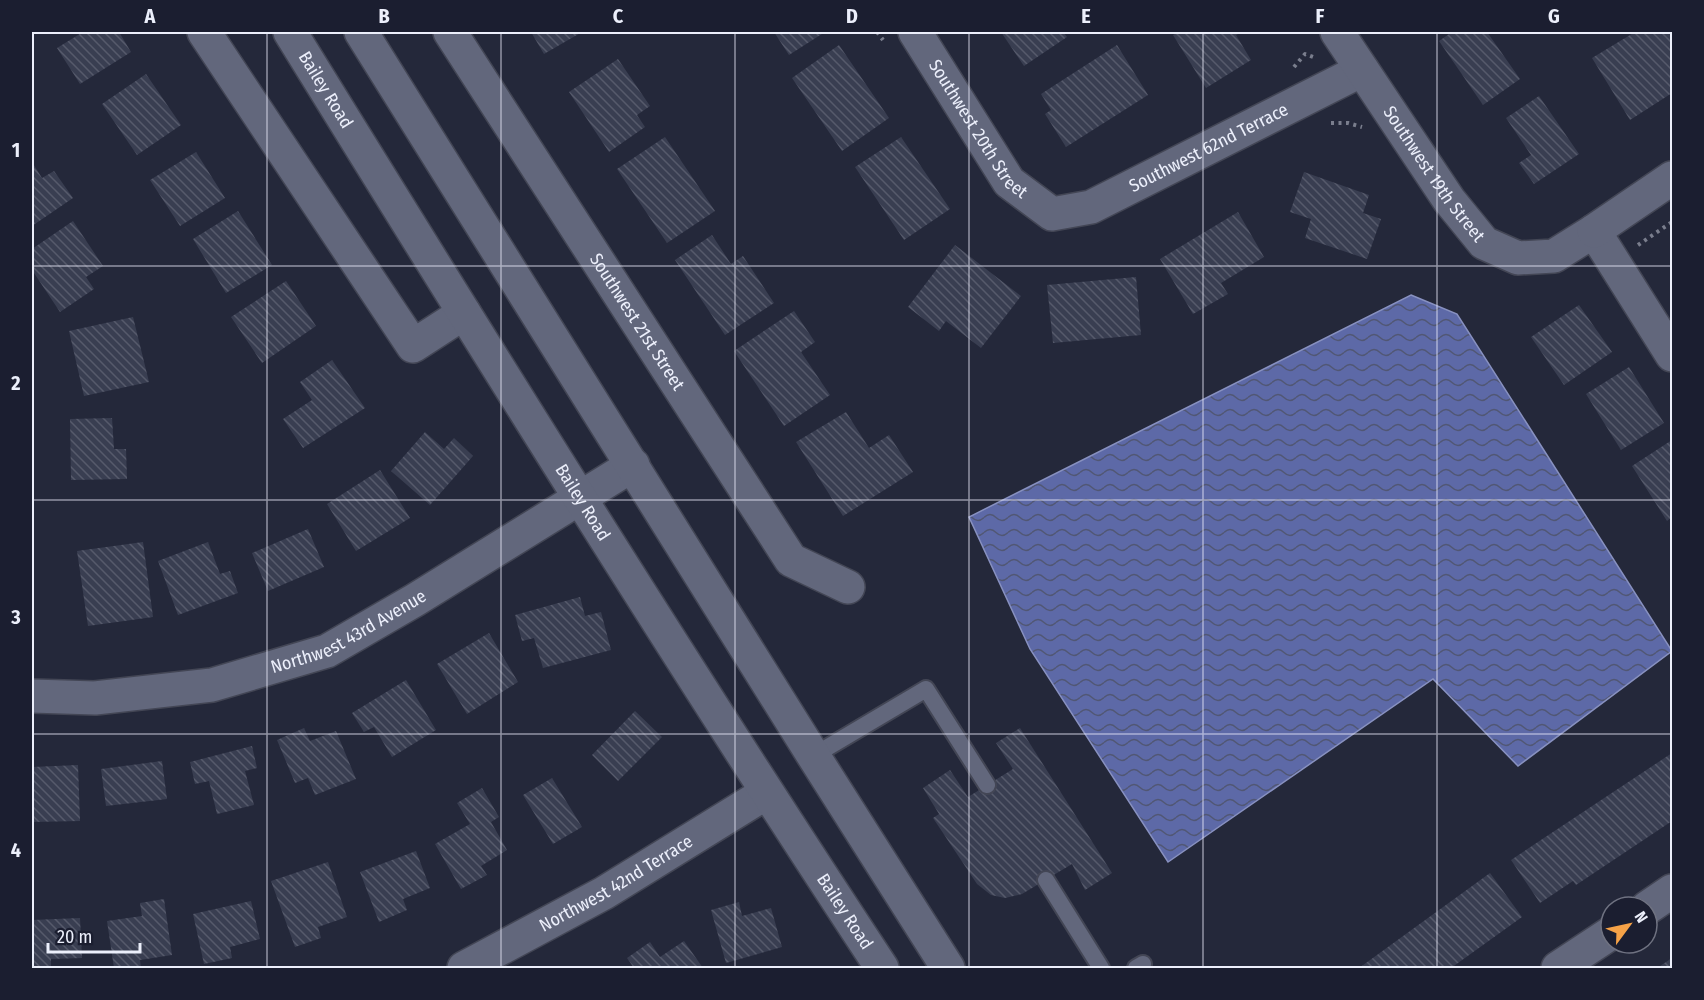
<svg xmlns="http://www.w3.org/2000/svg" width="1704" height="1000" font-family="'Fira Sans Condensed',sans-serif">
	<style>
		.water { fill: url(#water-waves); stroke: #8891c0; stroke-width: 1.5 }
		.building { fill: url(#building-back-hatch) }
		.lines { fill: none; stroke-linecap: round; stroke-linejoin: round }
		.lane-casing { stroke: #434655; stroke-width: 20 }
		.street-casing { stroke: #434655; stroke-width: 36 }
		.secondary-casing { stroke: #434655; stroke-width: 36 }
		.path { stroke: #7a7e8d; stroke-width: 4; stroke-dasharray: 3 4.5; stroke-linecap: butt }
		.lane { stroke: #62677c; stroke-width: 16 }
		.street { stroke: #62677c; stroke-width: 33 }
		.secondary { stroke: #62677c; stroke-width: 33 }
		.grid { fill: none; stroke: #eceffb; stroke-width: 1.5; stroke-opacity: 0.55 }
		.labels { text-anchor: middle; dominant-baseline: central; stroke-width: 5; stroke-linejoin: round; paint-order: stroke }
		.street-label { font-size: 18px; fill: #eceffb; stroke: #1b1e30 }
		.neatline { fill: none; stroke: #eceffb; stroke-width: 2 }
		.grid-label { font-size: 20px; text-anchor: middle; font-weight: bold; fill: #eceffb }
	</style>
	<defs>
		<pattern id="water-waves" width="16" height="10" patternUnits="userSpaceOnUse" patternTransform="scale(1.5)"><rect width="16" height="10" fill="#5d69a7"/><path d="M0 5q4-4 8 0t8 0" fill="none" stroke="#515774"/></pattern>
		<pattern id="building-back-hatch" width="6" height="6" patternUnits="userSpaceOnUse" patternTransform="scale(1.5)"><rect width="6" height="6" fill="#393e51"/><path d="M-1 5l2 2M0 0l6 6M5-1l2 2" fill="none" stroke="#565a6b"/></pattern>
	</defs>
	<rect width="100%" height="100%" fill="#24283a"/>
	<path class="water" d="M1411,295l46,19 215,337 -154,115 -85,-87 -265,183 -138,-213 -61,-132z"/>
	<path class="building" d="M83,32h36l12,20 -51,32 -23,-36z
		M531,32h51l-38,22z
		M774,32h51l-36,23z
		M1001,32h62l4,5 -43,29z
		M1179,32h63l-6,3 15,25 -45,28 -33,-53z
		M1452,32h35l33,47 -37,26 -44,-64z
		M1635,32h37v61l-42,27 -38,-62z
		M839,45l50,73 -47,33 -50,-73z
		M1117,45l31,50 -82,52 -21,-33 6,-4 -10,-16z
		M618,59l32,47 -13,9 8,12 -36,25 -40,-60z
		M146,74l35,51 -44,30 -35,-51z
		M1539,96l40,58 -45,30 -15,-21 12,-8 -25,-37z
		M665,137l50,74 -48,32 -50,-74z
		M901,137l49,72 -46,31 -49,-73z
		M196,152l29,46 -45,28 -30,-46z
		M32,162l10,16 12,-7 19,27 -41,28z
		M1304,172l65,23 -6,18 18,6 -14,40 -62,-21 6,-19 -21,-7z
		M238,211l34,54 -46,28 -33,-54z
		M1238,212l26,45 -43,26 7,11 -35,20 -33,-55z
		M73,221l30,45 -17,11 8,12 -34,23 -28,-42v-21z
		M712,235l19,29 12,-8 31,47 -49,32 -50,-75z
		M955,245l66,51 -40,52 -35,-27 -7,10 -31,-24z
		M1136,277l5,58 -88,8 -6,-58z
		M286,281l30,45 -54,37 -31,-46z
		M1579,305l33,47 -48,33 -33,-48z
		M794,311l21,31 -14,10 29,43 -46,31 -50,-75z
		M133,317l16,65 -65,14 -15,-65z
		M332,360l33,48 -62,40 -20,-29 29,-19 -12,-18z
		M1629,367l35,56 -43,27 -35,-56z
		M846,412l23,36 20,-13 24,37 -70,44 -47,-74z
		M112,418l2,31h12l1,30 -56,1 -1,-61z
		M425,432l19,17 10,-11 19,18 -43,49 -39,-34z
		M1672,440v77l-5,4 -35,-55z
		M380,470l30,48 -54,33 -29,-47z
		M308,529l16,38 -56,24 -16,-38z
		M143,542l10,75 -65,9 -11,-75z
		M208,542l12,32 10,-3 8,22 -60,22 -20,-54z
		M580,597l5,19 16,-4 10,38 -68,18 -9,-30 -12,3 -7,-26z
		M489,633l29,49 -51,32 -30,-50z
		M406,680l30,50 -44,27 -18,-30 -10,5 -12,-19z
		M635,711l27,26 -44,44 -26,-26z
		M304,728l6,13 26,-10 20,48 -41,16 -7,-17 -13,5 -18,-43z
		M1020,728l92,145 -27,17 -13,-26 -50,30 -17,4 -14,-3 -14,-11 -44,-66 6,-4 -16,-26 27,-18 18,27 45,-28 -17,-26z
		M252,746l5,22 -12,3 9,34 -37,9 -8,-33 -14,3 -5,-22z
		M1672,753v68l-96,64 -3,-4 -33,22 -29,-43z
		M162,761l5,38 -61,7 -5,-37z
		M78,765l2,56 -48,1v-55z
		M552,778l30,49 -29,17 -30,-49z
		M482,788l17,29 -8,5 16,28 -26,16 6,9 -26,14 -26,-45 35,-20 -13,-21z
		M416,851l14,37 -27,11 4,11 -28,12 -19,-50z
		M328,862l19,55 -29,10 3,11 -26,9 -24,-66z
		M1490,873l32,44 -71,51h-92z
		M164,899l8,56 -32,5 1,8h-27l-7,-47 35,-5 -2,-13z
		M251,901l9,38 -30,8 2,11 -28,6 -11,-50z
		M739,902l3,14 29,-8 11,39 -56,16 -15,-53z
		M80,918l2,40 -31,1v9h-19v-48z
		M684,941l19,27h-69l-7,-10 23,-16 10,15z
		M1672,958v10h-15z"/>
	<g class="lines">
		<g class="lane-casing">
			<path id="lane" d="M813,756l113,-67 61,96
				M1046,880l55,88
				M1136,968l7,-4"/>
		</g>
		<g class="street-casing">
			<g id="street">
				<path d="M204,32l209,314 51,-33"/>
				<path id="s1" d="M450,32l341,528 57,27"/>
				<path id="s2" d="M915,32l94,150 43,32 39,-7 271,-137"/>
				<path id="s3" d="M1337,32l112,168 35,43 34,15 36,-2 40,-25 78,124"/>
				<path d="M1594,231l78,-53"/>
				<path id="s4" d="M32,696l63,2 117,-13 115,-34 88,-51 218,-135"/>
				<path d="M1647,908l25,-17"/>
				<path id="s5" d="M464,968l140,-75 162,-100"/>
				<path d="M1558,968l53,-35"/>
			</g>
		</g>
		<g class="secondary-casing">
			<g id="secondary">
				<path id="s6" d="M290,32c194,314 389,628 592,936"/>
				<path d="M361,32l450,720 137,216"/>
			</g>
		</g>
		<path class="path" d="M877,32l6,8
			M1294,67l11,-13 8,3
			M1331,123h17l14,4
			M1638,245l34,-23"/>
		<use href="#lane" class="lane"/>
		<use href="#street" class="street"/>
		<use href="#secondary" class="secondary"/>
	</g>
	<path class="grid" d="M267,32v936M501,32v936M735,32v936M969,32v936M1203,32v936M1437,32v936M32,266h1640M32,500h1640M32,734h1640"/>
	<g class="labels">
		<g class="street-label">
			<text stroke="none"><textPath href="#s6" startOffset="68">Bailey Road</textPath></text>
			<text stroke="none"><textPath href="#s2" startOffset="116">Southwest 20th Street</textPath></text>
			<text stroke="none"><textPath href="#s2" startOffset="402">Southwest 62nd Terrace</textPath></text>
			<text stroke="none"><textPath href="#s3" startOffset="172">Southwest 19th Street</textPath></text>
			<text stroke="none"><textPath href="#s1" startOffset="345">Southwest 21st Street</textPath></text>
			<text stroke="none"><textPath href="#s6" startOffset="554">Bailey Road</textPath></text>
			<text stroke="none"><textPath href="#s4" startOffset="328">Northwest 43rd Avenue</textPath></text>
			<text stroke="none"><textPath href="#s5" startOffset="174">Northwest 42nd Terrace</textPath></text>
			<text stroke="none"><textPath href="#s6" startOffset="1040">Bailey Road</textPath></text>
		</g>
	</g>
	<rect width="1704" height="1000" fill="none" stroke="#1b1e30" stroke-width="66"/>
	<g transform="translate(1629 925) rotate(57)"><circle r="28" fill="#1b1e30" stroke="#6f7281" stroke-width="1.5"/>
	<path d="M0-4.5L10 22L0 15L-10 22Z" fill="#f6a247"/>
	<text y="-9" font-size="16" font-weight="bold" text-anchor="middle" fill="#eceffb">N</text>
	</g>
	<path d="M48 943v9h92v-9" fill="none" stroke="#eceffb" stroke-width="3"/>
	<text x="57" y="943" font-size="18" fill="#eceffb" stroke="#1b1e30" stroke-width="4.5" paint-order="stroke">20 m</text>
	<rect x="33" y="33" width="1638" height="934" class="neatline"/>
	<g class="grid-label">
		<text x="150" y="23">A</text>
		<text x="384" y="23">B</text>
		<text x="618" y="23">C</text>
		<text x="852" y="23">D</text>
		<text x="1086" y="23">E</text>
		<text x="1320" y="23">F</text>
		<text x="1554" y="23">G</text>
		<text x="16" y="157">1</text>
		<text x="16" y="390">2</text>
		<text x="16" y="624">3</text>
		<text x="16" y="857">4</text>
	</g>
</svg>
